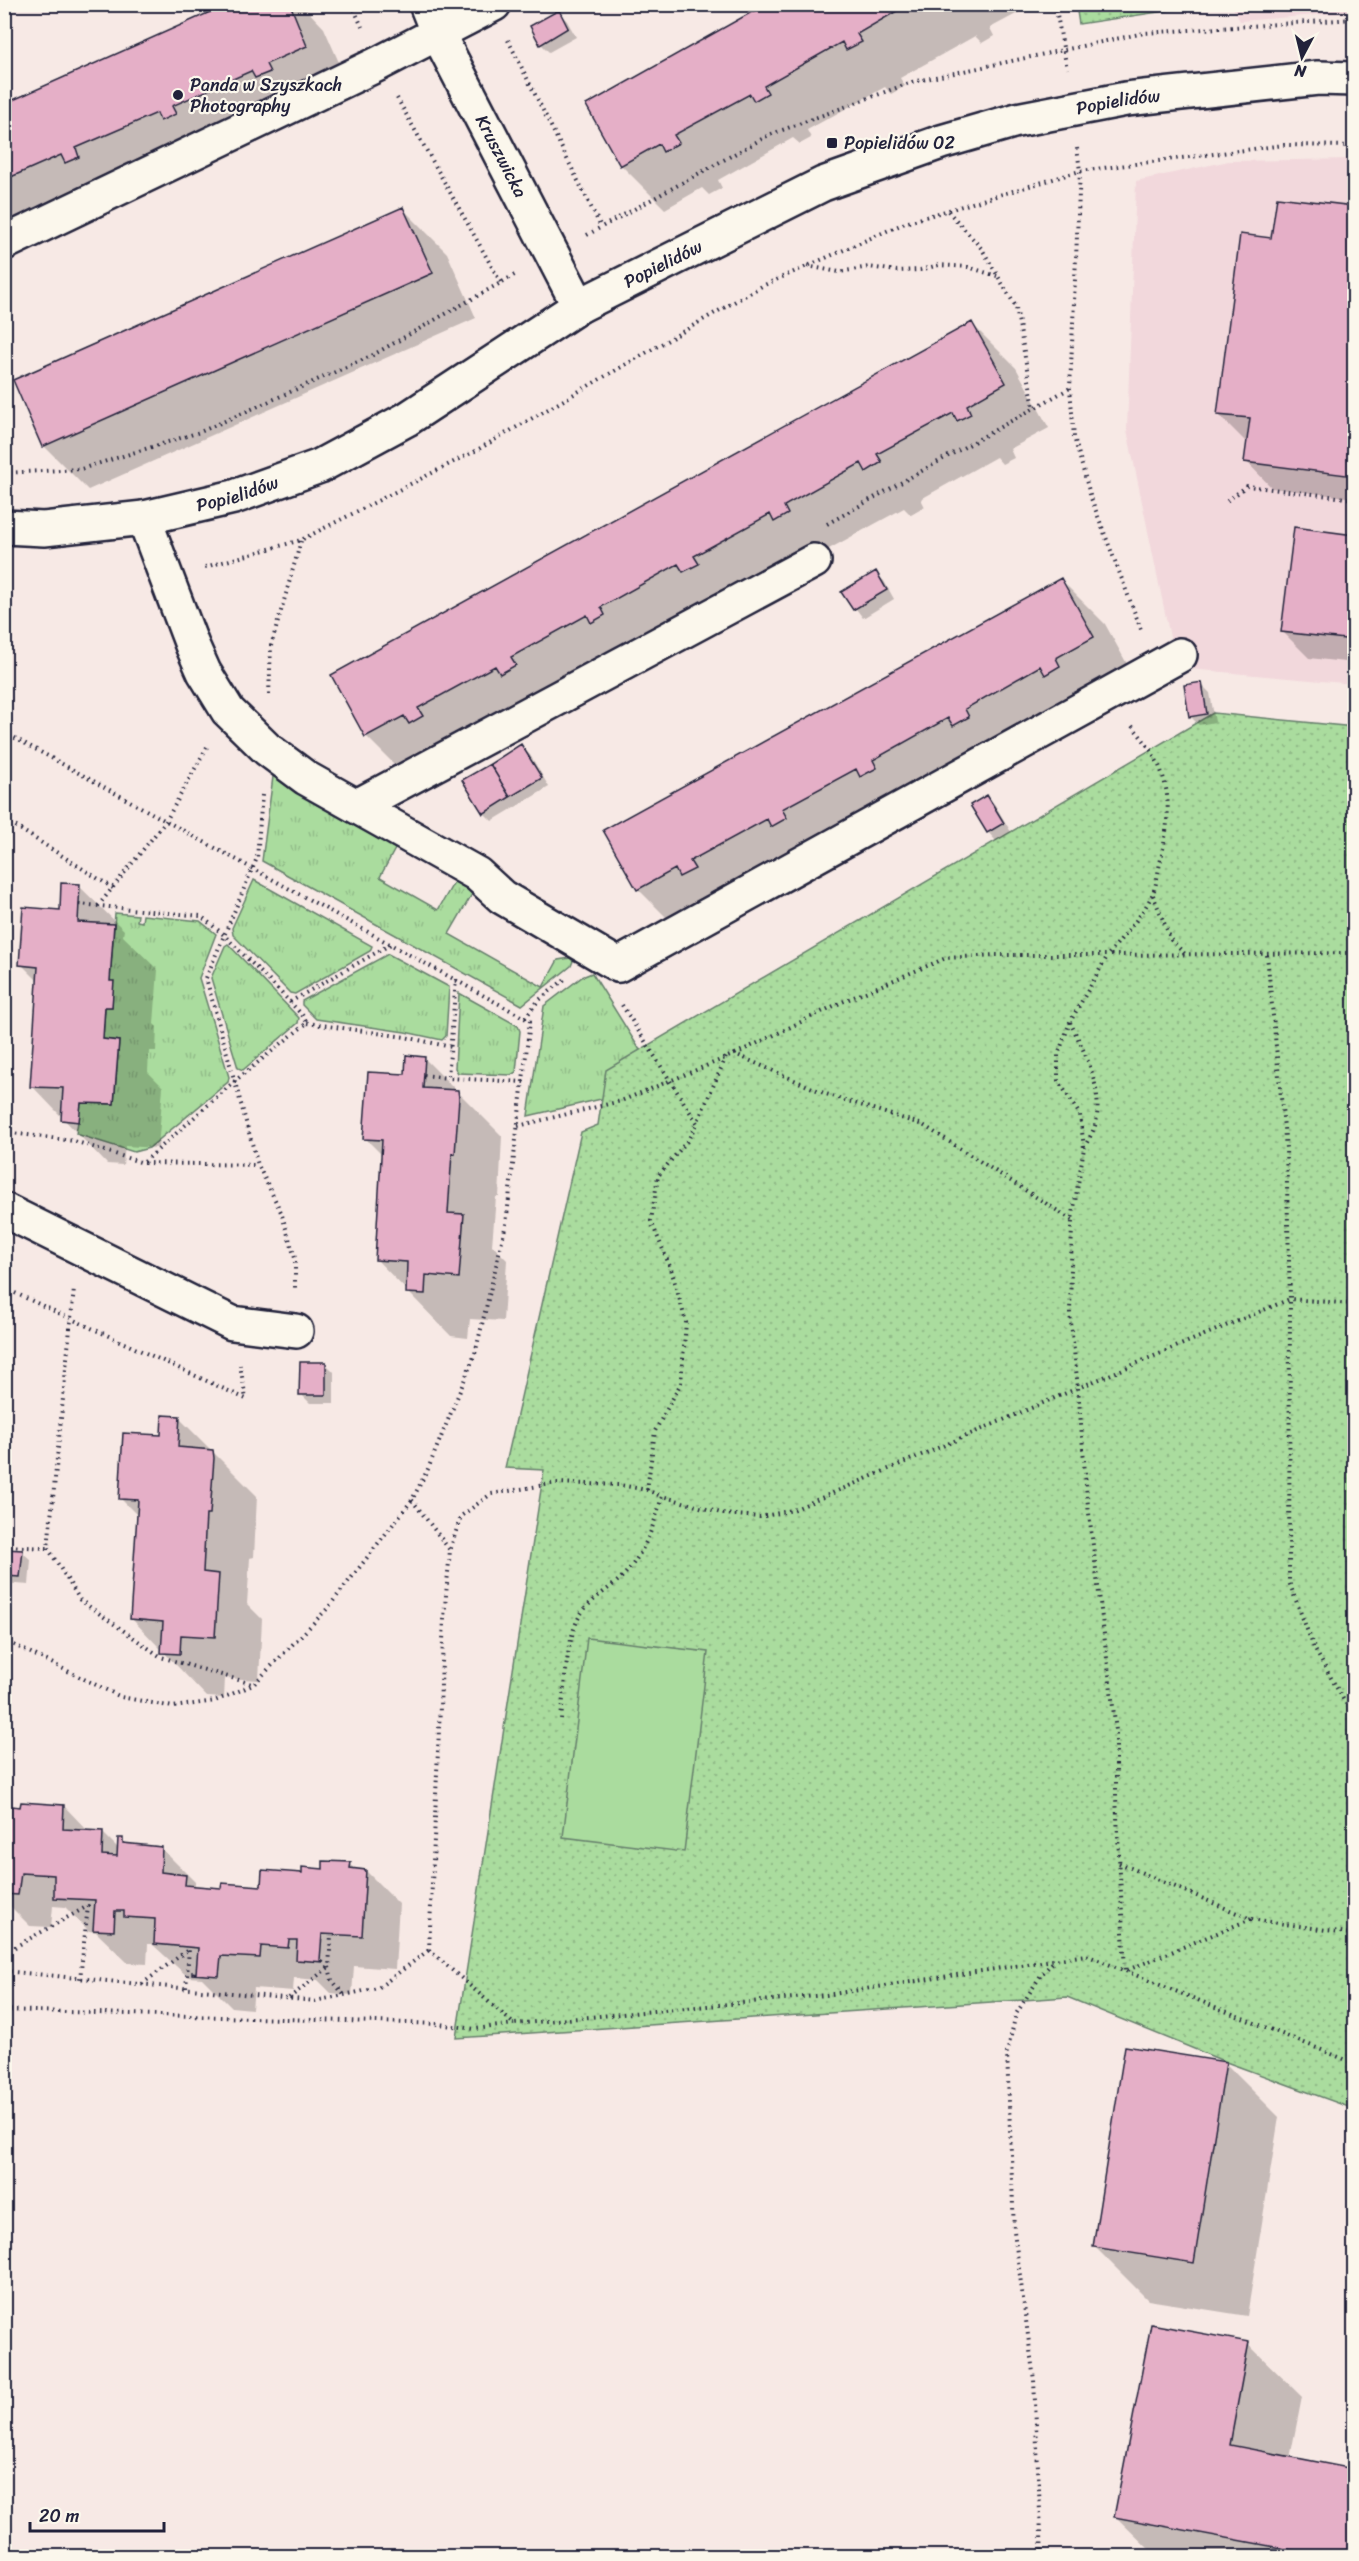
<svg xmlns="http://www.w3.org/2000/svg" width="1359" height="2561" font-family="Sriracha,sans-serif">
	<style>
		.built { fill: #f2d8dc }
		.grass { fill: url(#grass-tufts); stroke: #667f6c; stroke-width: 1.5 }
		.park { fill: url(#park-dots); stroke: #667f6c; stroke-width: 1.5 }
		.pitch { fill: #aadc9e; stroke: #667f6c; stroke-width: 1.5 }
		.shadow { fill: #0003 }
		.building { fill: #e5afc7; stroke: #22223b; stroke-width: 1.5 }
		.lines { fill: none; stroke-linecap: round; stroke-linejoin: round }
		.minor-casing { stroke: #22223b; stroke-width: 38 }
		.path { stroke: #22223b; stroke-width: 4; stroke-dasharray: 1.5 4.5; stroke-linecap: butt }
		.minor { stroke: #fbf7ec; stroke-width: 33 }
		.poi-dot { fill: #22223b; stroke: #fbf7ec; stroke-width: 2 }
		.labels { text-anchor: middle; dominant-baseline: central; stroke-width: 4.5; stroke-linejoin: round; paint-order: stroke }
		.poi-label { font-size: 18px; fill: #22223b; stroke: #fbf7ec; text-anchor: start }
		.street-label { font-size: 18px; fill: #22223b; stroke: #fbf7ec }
	</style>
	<defs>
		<pattern id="grass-tufts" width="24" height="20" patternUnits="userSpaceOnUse" patternTransform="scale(1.5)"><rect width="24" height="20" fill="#aadc9e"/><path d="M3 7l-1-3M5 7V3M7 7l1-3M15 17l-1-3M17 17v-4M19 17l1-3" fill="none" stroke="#92bc89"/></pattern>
		<pattern id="park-dots" width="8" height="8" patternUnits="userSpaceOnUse" patternTransform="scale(1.5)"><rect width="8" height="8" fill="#aadc9e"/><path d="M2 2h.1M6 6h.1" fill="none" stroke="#92bc89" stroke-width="1.8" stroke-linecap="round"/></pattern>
	</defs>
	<rect width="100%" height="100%" fill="#f7e9e5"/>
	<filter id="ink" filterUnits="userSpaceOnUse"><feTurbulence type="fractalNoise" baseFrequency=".0167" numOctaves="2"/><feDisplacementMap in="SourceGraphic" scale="12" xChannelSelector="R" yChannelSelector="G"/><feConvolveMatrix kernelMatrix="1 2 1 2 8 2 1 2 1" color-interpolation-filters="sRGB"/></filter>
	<g filter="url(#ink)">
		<path class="built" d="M1232,5h122v7l-114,9z
			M1354,159v525l-164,-15 -19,-27 -44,-212 9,-249 93,-20z"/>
		<path class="grass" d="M274,769l119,71 2,9 -15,28 58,33 16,-28 8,-2 8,4 2,10 -23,40 94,53 15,-27 12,-2 3,3 -2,5 -49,39 -260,-144z
			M254,880l118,66 -2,5 -75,43 -5,-1 -57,-58 -1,-7z
			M115,913l23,2 -1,6 5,1 1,-7 57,6 16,13 -17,44 30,99 -1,5 -79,66 -15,4 -58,-18 5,-31 33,1 5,-63 -16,-2 2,-32h7l-2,-26z
			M228,944l71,74 -1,5 -55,47 -5,-2 -27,-90 14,-32z
			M388,954l61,33 -3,49 -4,4 -37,-8 -89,-13 -14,-14v-4z
			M592,973l66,106 -44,17 -86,20 16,-110 38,-29z
			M459,993l59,33 2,5 -4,41 -5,3 -53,-2 -3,-5z"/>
		<path class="park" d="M1212,4l-133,20 -3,-19v-1z
			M1213,713l141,14v1382l-128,-47 -159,-65 -611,41 88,-568 -39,-2 76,-336 17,-7 8,-55z"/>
		<path class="pitch" d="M587,1638l121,14 -24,200 -121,-15z"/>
		<path class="shadow" d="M232,4h69l23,24 27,62 -42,19 4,7 -12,6 -7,-7 -290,129v-138z
			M769,4h258l2,3 -39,21 4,8 -12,7 -7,-7 -75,42 5,8 -14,8 -6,-7 -78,43 4,8 -11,6 -7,-6 -75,42 4,8 -13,7 -7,-7 -37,21 -44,-44z
			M558,12l9,9 9,16 -27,15 -8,-8z
			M1278,199l76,8v291l-82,-10 -26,-27 2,-20h-3l-26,-26 54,-175z
			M403,209l44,44 29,65 -388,172 -44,-44z
			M972,324l44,44 33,60 -39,21 4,9 -12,6 -6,-7 -75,42 4,8 -14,8 -7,-7 -77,42 5,9 -12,7 -409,215 -45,-45 -33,-60z
			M1295,529l59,7v127l-45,-5 -26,-26z
			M875,573l9,8 10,18 -31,19 -20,-26z
			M1061,580l44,44 32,58 -455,251 -44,-44z
			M1201,684l9,9 5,29 -16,3 -9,-9z
			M521,746l9,9 19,32 -57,34 -8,-8z
			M4,784l4,4 -4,19z
			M987,797l8,8 16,27 -15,9 -8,-9z
			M79,886l45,44 -1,6 35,34 -4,54 3,3 -1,24h-7l-1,21 15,15 -5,61 -33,-2 -2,19 -16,-1 -75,-78 7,-104 -18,-18z
			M424,1058l78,78 -3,61h-3l-4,48 15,15 -4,61 -33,-2 -2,19 -17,-2 -75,-77 7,-103 -18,-18 42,-62z
			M326,1364l8,8v31h-24l-9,-9z
			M179,1418l78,78 -3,61 -4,1 -3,46 15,15 -3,61 -34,-2 -1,20 -17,-1 -75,-78 6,-103 -18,-18 42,-61z
			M4,1550l18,2 9,8 -2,25 -25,-2z
			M4,1806l17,3 43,-3 25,26 14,1 16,16 3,-9 6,5 33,3 34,34v4l27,3 40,-2 42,-13 46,-10 7,6 9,1 33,33 -4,65 -41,-3 -2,29 -21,-2 -13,-13 -24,-2 -1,13 -39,-3 -2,21 -21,-2 -29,-29 -14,-1 -36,-33h-4l-1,20 -19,-1 -32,-31 -7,-1 -24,-24 -12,-1 -2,21 -21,-1 -26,-26z
			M1225,2063l54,54 -32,199 -99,-16 -53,-53z
			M1248,2344l54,53 -12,61 64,12v86h-198l-40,-39z"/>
		<path class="building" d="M228,4h62l17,42 -41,18 4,8 -15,6 -4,-7 -79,35 4,8 -16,7 -3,-8 -81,35 3,9 -14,6 -4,-8 -57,25v-76z
			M766,4h143l-52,30 5,8 -16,8 -4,-8 -78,44 4,7 -14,8 -4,-7 -76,41 5,8 -16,9 -4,-8 -39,22 -34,-61z
			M559,10l9,18 -28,17 -10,-19z
			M1277,197l77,9v270l-110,-14 6,-44 -33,-3 23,-181 31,4z
			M403,207l30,66 -391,174 -29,-67z
			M972,322l34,61 -39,22 4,9 -14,7 -4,-8 -76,41 5,8 -16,10 -5,-9 -77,43 4,8 -14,8 -4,-8 -76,42 5,8 -16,8 -5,-8 -77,43 4,8 -14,8 -4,-8 -76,42 5,8 -16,9 -5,-8 -77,42 5,8 -14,8 -5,-8 -39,21 -34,-62z
			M1294,527l60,8v105l-73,-8z
			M876,571l11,19 -34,20 -12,-18z
			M1061,578l33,59 -38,21 4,8 -15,9 -5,-9 -75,43 4,8 -16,9 -5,-8 -75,42 4,8 -17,9 -4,-8 -74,40 5,9 -16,9 -4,-8 -77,42 5,8 -16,8 -4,-8 -38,21 -34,-60z
			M1202,682l5,32 -18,3 -5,-32z
			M521,744l21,34 -32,19 -20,-33z
			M490,764l20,33 -27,17 -21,-34z
			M987,795l17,28 -17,10 -17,-28z
			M61,883l19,1 -2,38 36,2 -4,57h4l-2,26h-7l-2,32 16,2 -5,63 -33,-1 -2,19 -18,-2 2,-32 -33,-1 8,-120 -19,-2 4,-58 37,3z
			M406,1055l19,2 -2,31 35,2 1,8 -4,56 -3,-1 -4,60 16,1 -5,64 -33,-3 -1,19 -19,-1 1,-31 -32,-2 7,-120 -19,-1 5,-67 37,2z
			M300,1362h26v33h-27z
			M162,1415l18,1 -2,31 35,3 1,8 -4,56h-4l-3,58 16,2 -4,63 -34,-2 -1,19 -19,-1 2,-31 -33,-3 8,-119 -19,-1 4,-66 38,2z
			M4,1549l19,1 -3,27 -16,-1z
			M21,1802l43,3 -1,24 40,2 -1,24 15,1 1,-18h5v5l39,4 -1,25 25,3 -1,10 36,3 1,-5 39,3 1,-16 40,3v-6l21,2v-8l28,1 -1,6 16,2 -4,66 -40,-2 -2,26 4,2 -28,-2 1,-20h-8l-1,8 -27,-2 -1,12 -39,-2 -2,20 -27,-2v-2l4,1 2,-25 -44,-4 1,-25 -31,-2v-6h-9l-1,20 -21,-1 2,-30 -41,-2v-23l-33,-2 -3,22 -14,-1v-89l16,2z
			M1125,2046l101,16 -32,201 -101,-16z
			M1151,2324l98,18 -19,103 124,24v87h-30l-210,-39z"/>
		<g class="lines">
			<g class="minor-casing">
				<g id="minor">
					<path id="s1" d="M426,4l12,30 141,272"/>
					<path d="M4,243l374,-179 116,-60"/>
					<path d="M144,518l48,127 12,27 24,39 39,38 39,29 171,96 25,23 116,68 562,-310"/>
					<path id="s2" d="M4,527l40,2 100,-11 90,-21 86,-31 87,-47 172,-113 244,-122 118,-42 76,-22 109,-21 192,-21 36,1"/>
					<path d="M357,806l457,-245"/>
					<path d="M4,1210l228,113 64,8"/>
				</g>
			</g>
			<path class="path" d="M352,4l10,23
				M1055,4l12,65
				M508,40l93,187
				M397,98l104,185
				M1077,148l3,23 -10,217 4,49 17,61 51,134
				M948,211l34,38 34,58 18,101
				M587,235l182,-100 143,-53 232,-49 210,-14
				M807,266l32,6 30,-5 28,4 23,-1 19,-5 29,2 29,9
				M4,473l77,-4 119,-37 171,-76 147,-83
				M1227,501l20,-15 107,13
				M827,524l243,-136
				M205,567l96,-27 176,-90 285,-164 143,-63 175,-52 204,-26 70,1
				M269,694l2,-48 30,-105
				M1132,726c40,45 41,77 29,133 -3,11 -4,26 -9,36 -9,20 -30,42 -44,60l246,-2
				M4,732l526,289 -24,203 -31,130 -47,115 -16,31 -85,109 -74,76 -38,16 -42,6 -52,-10 -117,-57
				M262,795l-5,63 -51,120 52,187 23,47 14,46v32
				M4,823l11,3 98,62
				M1153,895l18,45 15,15
				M79,904l122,12 23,19 66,67 14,15 3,6 -71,57 -93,83
				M98,906l68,-85 42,-76
				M1267,955l19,193 4,151 -1,283 25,66 40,70
				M456,979l-8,99 76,4
				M290,1002l101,-58
				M622,1005l75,118 29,-66
				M525,1018l13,-17 27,-22
				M1070,1022c15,31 33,65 26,100 -2,9 -8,18 -12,26
				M307,1023l98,14 46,10
				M424,1075l24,3
				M518,1126l103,-25 114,-47
				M4,1132l70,9 69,22 115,2
				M1072,1220l-149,-95 -97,-31 -91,-40 107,-52 104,-44 49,-3h113
				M4,1288l242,111 -6,-34
				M647,1490l8,-59 26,-48 5,-61 -15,-53 -20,-48 7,-45 30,-36 9,-17
				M412,1500l37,49
				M4,1546l44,2 26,-259
				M48,1548l32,52 81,57 91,27
				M561,1719c3,-27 5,-76 17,-100 9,-18 29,-28 43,-41 23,-23 33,-52 41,-82l62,18 36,3 33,-7 285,-122 -8,-75 2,-93 12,-72 -4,-33 -22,-35v-25l12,-33 38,-67
				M1119,1863l132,56 103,15
				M1251,1919l-126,52 -9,-174v-66l-29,-234 -9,-109 212,-89 64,5
				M429,1950l85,74 312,-29 260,-40 268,108
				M429,1950l15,-332 6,-68 11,-34 30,-22 65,-11 64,2 27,5 14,6
				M4,1953l84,-47 -8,73
				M329,1967l3,13 12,15
				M4,1971l311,30 63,-13 51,-38
				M142,1984l47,-35 -3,40
				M289,1998l40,-31 2,-32
				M4,2010l435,14 36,5 39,-5
				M1042,2556l-8,-176 -20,-149 -7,-178 9,-39 25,-39 13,-14"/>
			<use href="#minor" class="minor"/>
		</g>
	</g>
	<g class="poi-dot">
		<circle cx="178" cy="95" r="6"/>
		<rect x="826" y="137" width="12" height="12" rx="3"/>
	</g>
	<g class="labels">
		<g class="poi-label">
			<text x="190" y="85">Panda w Szyszkach<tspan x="190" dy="21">Photography</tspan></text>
			<text x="844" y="143">Popielidów 02</text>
		</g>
		<g class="street-label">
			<text stroke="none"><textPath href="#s2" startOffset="1209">Popielidów</textPath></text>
			<text stroke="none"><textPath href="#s1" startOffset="170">Kruszwicka</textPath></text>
			<text stroke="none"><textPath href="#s2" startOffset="723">Popielidów</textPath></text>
			<text stroke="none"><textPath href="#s2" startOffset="237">Popielidów</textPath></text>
		</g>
	</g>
	<rect width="1359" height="2561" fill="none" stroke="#fbf7ec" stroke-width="24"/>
	<rect x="12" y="12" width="1335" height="2537" fill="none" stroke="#22223b" stroke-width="2" filter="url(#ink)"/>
	<g transform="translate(1302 57) rotate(187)" stroke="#fbf7ec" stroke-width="4.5" paint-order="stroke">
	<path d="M0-4.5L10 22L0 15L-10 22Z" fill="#22223b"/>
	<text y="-9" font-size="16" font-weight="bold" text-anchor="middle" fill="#22223b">N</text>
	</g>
	<path d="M30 2522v9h134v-9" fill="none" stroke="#22223b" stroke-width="3"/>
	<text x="39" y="2522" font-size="18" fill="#22223b" stroke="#fbf7ec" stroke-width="4.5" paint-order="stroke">20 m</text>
</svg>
